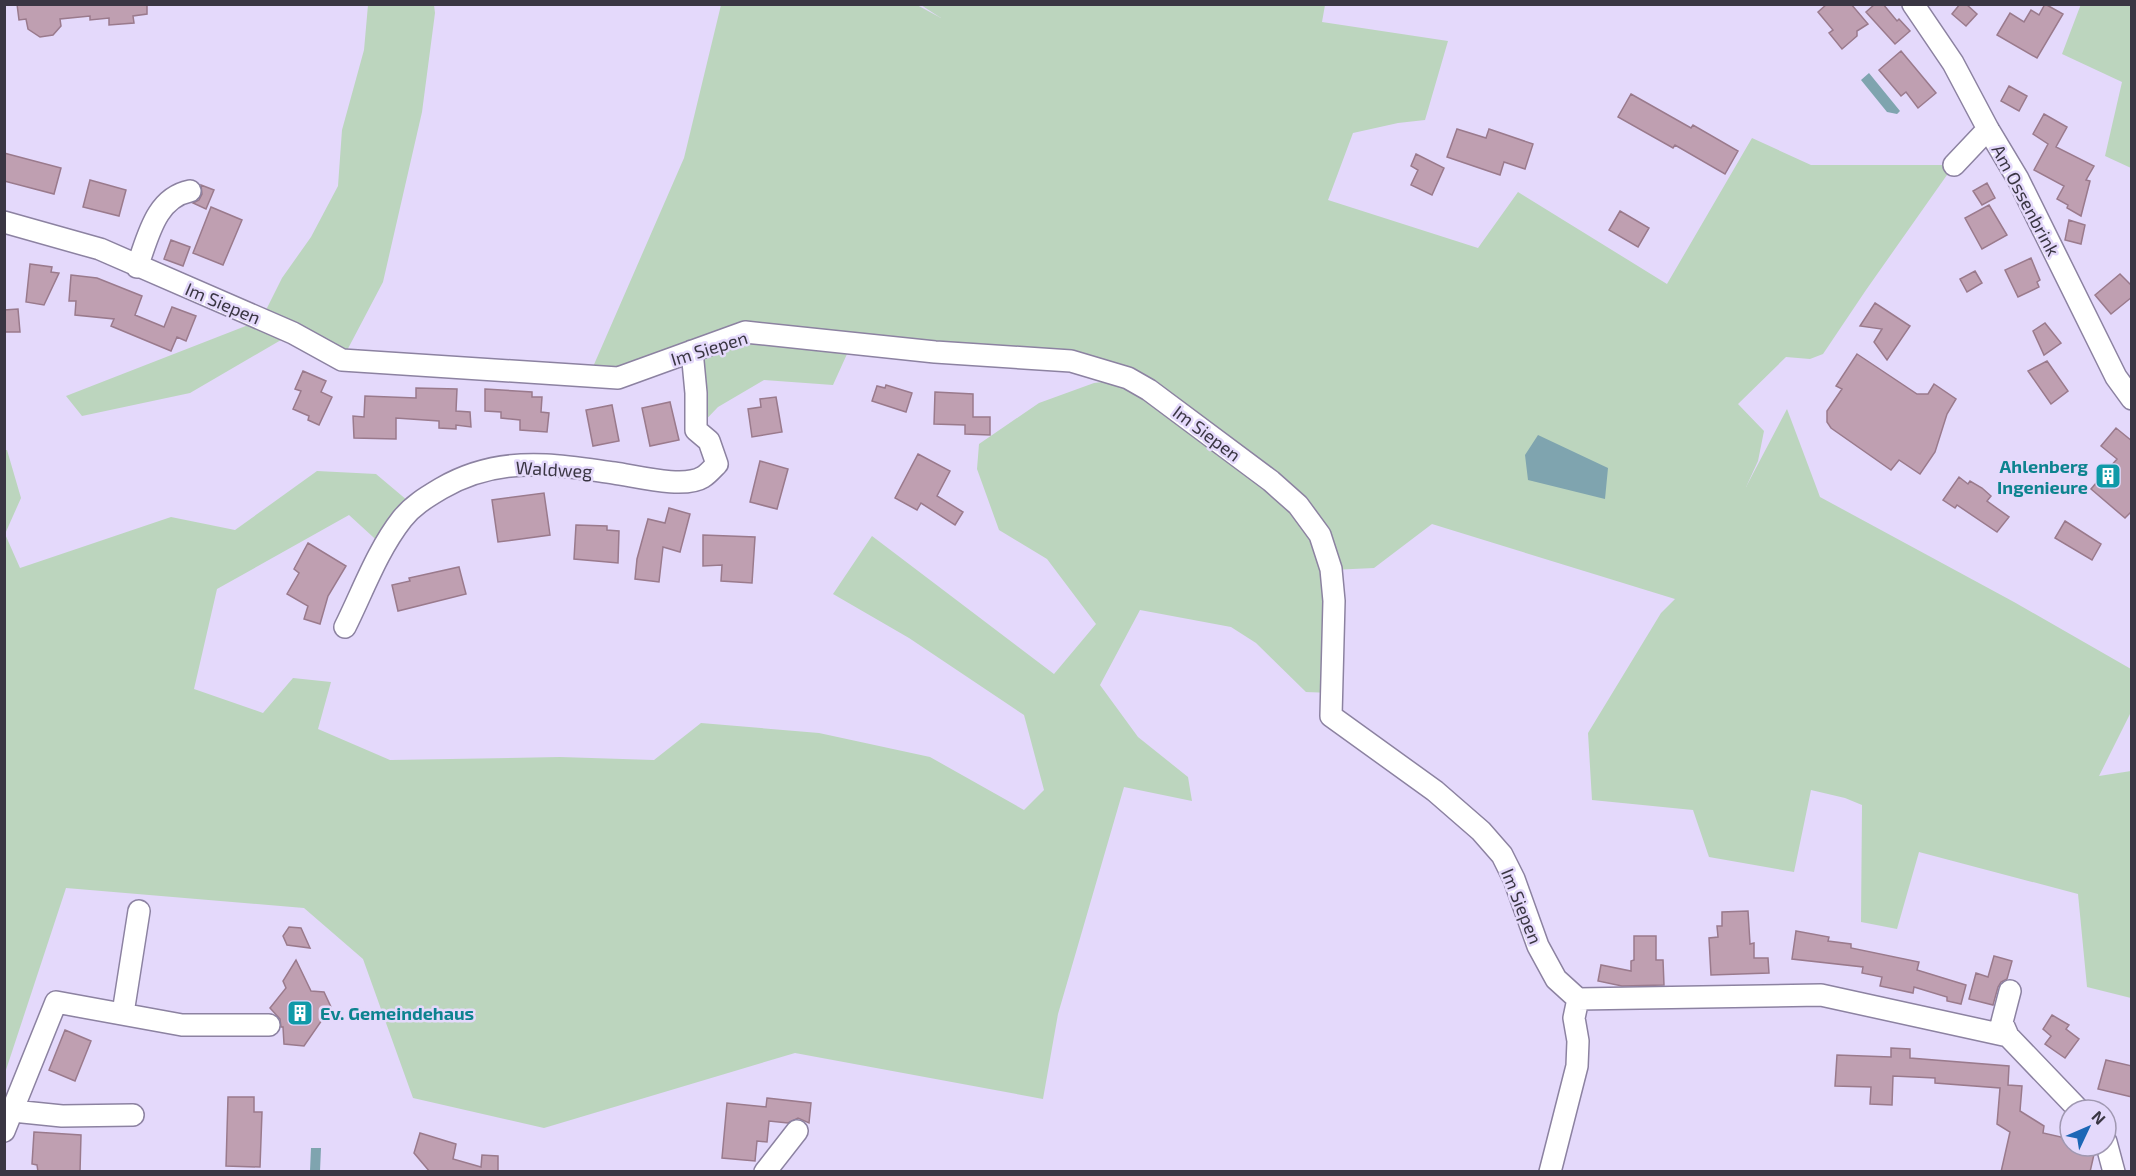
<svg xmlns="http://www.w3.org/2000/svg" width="2136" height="1176" font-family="'Exo 2',sans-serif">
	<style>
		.green { fill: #bcd5be }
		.water { fill: #7fa4af }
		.building { fill: #bf9fb1; stroke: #9a7a8c; stroke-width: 1.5 }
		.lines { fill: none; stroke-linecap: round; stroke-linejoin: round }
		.minor-casing { stroke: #8c82a1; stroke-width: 24 }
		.minor { stroke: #fff; stroke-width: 21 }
		.labels { text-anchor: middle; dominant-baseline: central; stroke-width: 5; stroke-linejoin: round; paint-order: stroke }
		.street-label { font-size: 18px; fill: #3a3643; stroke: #e4d9fb }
		.culture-label { font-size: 18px; font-weight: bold; fill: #0d838f; stroke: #e4d9fb; text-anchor: end }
	</style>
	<rect width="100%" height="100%" fill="#e4d9fb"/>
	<path class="green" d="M2081,4l50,1v163l-26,-12 17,-74 -60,-28z
		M368,5h66l1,8 -13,99 -39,170 -41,78 -49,-27 -103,60 -108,23 -16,-20 195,-76 21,-42 29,-41 27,-51 4,-56 22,-80z
		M721,5h196l24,13 -20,-13h404l-3,17 126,19 -23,79 -27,3 -45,10 -25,67 150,48 40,-56 149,92 85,-146 59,27h143l-88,125 -43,64 -13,5 -24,-2 -48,47 26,27 -6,30 -12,26 41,-78 33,88 194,105 117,67v43l-32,64 32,-5v227l-44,-11 -9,-93 -159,-42 -22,77 -36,-7 1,-117 -17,-7 -34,-8 -17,82 -85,-15 -16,-47 -101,-10 -4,-67 73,-120 14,-14 -243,-75 -58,44 -43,2 1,123 -26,-1 -50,-49 -25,-16 -91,-17 -40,75 38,52 50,40 4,24 -68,-14 -66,227 -15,85 -248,-46 -251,75 -131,-30 -50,-139 -59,-51 -238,-20 -61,185v-623h2l14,48 -16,36 15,34 151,-51 64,13 82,-59 59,3 38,32 -30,41 -35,-32 -132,74 -23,100 69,24 30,-35 38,4 -13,47 72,31 170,-3 94,3 47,-37 118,10 111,24 94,53 20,-20 -20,-75 -115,-77 -76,-44 39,-58 182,138 42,-50 -49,-65 -48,-29 -22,-61 2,-25 60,-41 55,-20 32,-4 -274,-36 -19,42 -69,-5 -46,27 -22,23 -4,-74 -103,20 95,-218z"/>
	<path class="water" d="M1869,73l31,38 -3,3 -10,-2 -26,-32z
		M1538,435l70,33 -3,31 -77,-19 -3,-25z
		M311,1148h10l-1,23h-10z"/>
	<path class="building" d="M17,4h130v10l-14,2 1,7 -25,2v-7l-19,2v-4l-30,3 1,7 -8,9 -13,2 -12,-8 -2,-10 -7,1z
		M1827,4h24l17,20 -11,7v5l-15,13 -13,-16 4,-3 -15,-18z
		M1875,4h8l14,17 2,-2 11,12 -15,13 -29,-32z
		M1960,4h6l11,10 -11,12 -14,-12z
		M2045,4l18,10 -26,44 -40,-23 13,-22 14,9 7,-12 8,5z
		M1901,51l35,42 -18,15 -12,-16 -5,4 -22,-26z
		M2009,86l18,10 -8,15 -18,-10z
		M1631,94l60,34 2,-3 45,26 -13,23 -50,-29 -2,3 -55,-31z
		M2044,114l23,13 -11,20 38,19 -8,14 4,1 -9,35 -14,-8 1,-3 -11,-6 7,-13 -30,-16 14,-26 -15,-10z
		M1457,129l29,9 3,-9 44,15 -8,25 -21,-7 -4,13 -53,-18z
		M4,153l57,15 -7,26 -50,-13z
		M1416,154l28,14 -12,27 -21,-10 7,-15 -7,-4z
		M90,180l36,10 -7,26 -36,-9z
		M1987,183l8,15 -13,7 -9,-14z
		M201,185l13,5 -8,19 -13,-6 6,-3 3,-6z
		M1989,205l18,30 -25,14 -17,-31z
		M211,207l31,13 -19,45 -30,-12z
		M1620,211l29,17 -11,19 -29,-17z
		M2069,220l16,5 -4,19 -16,-4z
		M171,240l19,7 -7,19 -19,-7z
		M2031,258l9,22 -3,2 2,5 -21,10 -13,-27z
		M30,264l22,3 -1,5 8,1 -15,32 -18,-3z
		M1975,271l7,12 -15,9 -7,-13z
		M2120,274l12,12v11l-21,17 -16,-19z
		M71,275l26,3 45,18 -7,19 29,12 8,-20 24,9 -10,25 -9,-4 -6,14 -60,-25 3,-7 -39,-4 1,-14h-7z
		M1875,303l35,23 -23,34 -13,-18 8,-13 -22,-3z
		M18,309l2,23h-15l-1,-22z
		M2045,323l16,20 -17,12 -11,-24z
		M1857,354l60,40h11l6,-10 22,15 -9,15 -12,38 -15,22 -21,-14 -8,10 -60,-42 -4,-6v-11l15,-22 -6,-3z
		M2047,361l21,30 -17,13 -23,-33z
		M303,371l23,10 -5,11 11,5 -13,28 -11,-5 1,-4 -16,-7 8,-18 -6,-2z
		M886,385l26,8 -6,19 -34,-11 5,-15 8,2z
		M416,388l41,1 -1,22 14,1 1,15 -15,-2v4l-17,-1v-7l-43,-3v21l-42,-1 -1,-22 11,1 1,-21 51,2z
		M485,389l47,3v5h10l-1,15 8,1 -2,19 -27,-2v-10l-19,-2v-6l-16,-1z
		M935,392l38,2v23h17v18l-25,-1v-9l-31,-1z
		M776,397l6,35 -30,5 -4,-28 13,-2 -1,-8z
		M670,402l9,38 -29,6 -8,-38z
		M612,405l7,36 -26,5 -7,-36z
		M2116,428l16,13v70l-7,7 -34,-29 26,-30 -16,-13z
		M918,454l32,17 -13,25 26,16 -8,13 -34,-22 -4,7 -22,-12z
		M760,461l28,8 -11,40 -27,-7z
		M1959,477l9,7 2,-3 12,7 9,8 -4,5 22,16 -12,15 -40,-27 -2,3 -12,-8z
		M544,493l6,42 -52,7 -6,-42z
		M669,508l21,6 -10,38 -17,-5 -4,35 -24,-3 2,-20 11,-40 17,4z
		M2065,521l36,23 -9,16 -37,-22z
		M576,525l31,1v4l12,1 -1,32 -44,-4z
		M703,535l52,2 -3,46 -31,-2 1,-16 -19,1z
		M308,543l38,23 -18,30 -8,28 -16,-5 4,-13 -21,-12 12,-21 -5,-4z
		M459,567l7,27 -68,17 -6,-26 18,-4 -1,-3z
		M1748,911l2,33 4,-1v15h14l1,15 -58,2 -2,-37 9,-1 -1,-11h5v-14z
		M289,927l12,1 9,20 -23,-3 -4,-9z
		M1796,931l33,6 -1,4 23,3v4l68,14 -2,8 49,15 -5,19 -14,-3v-4l-33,-10 -1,6 -33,-7 2,-9 -20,-4 1,-6 -71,-8z
		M1634,936h22v24h7l1,25 -42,1 -24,-5 3,-16 30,6v-10l3,-1z
		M1994,956l18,5 -5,18 -6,3 -3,5 -5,18 -24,-6 7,-26 12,4z
		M296,960l15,31 13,1 7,15 -27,39 -20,-2 -1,-17h-2l-1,-8 -10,-11 16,-20 -3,-7z
		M2052,1015l17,10 -3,4 13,10 -14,19 -20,-14 6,-8 -8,-7z
		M65,1030l26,11 -16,40 -26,-11z
		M1891,1048l19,1v9l99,8 -1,19 14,1 -2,25 24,15 -1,7 27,6v7h24l1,4 -5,22h-89l9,-40 -13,-8 3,-36 -65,-5v-5l-42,-2 -1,29 -22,-1 1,-17 -36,-1 2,-31 54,2z
		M2106,1060l26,6v31l-34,-8z
		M228,1097h26v15h8l-2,55 -34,-1z
		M767,1098l44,5 -2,20 -11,-5 -10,5 -19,-2 -2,21 -10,-1 -2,20 -33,-3 5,-55 39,4z
		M34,1132l47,3 -1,37h-42l-1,-7 -5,-1z
		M420,1133l36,11 -3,15 28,8 1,-12 16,1v16h-68l-16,-19z"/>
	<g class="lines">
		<g class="minor-casing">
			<path id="minor" d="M1913,4l40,59 35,66 30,50 98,198 16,22
				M1954,165l34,-36
				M4,222l96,27 193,84 49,27 276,18 127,-46 190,20 136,9 57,17 21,12 122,91 27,24 22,30 11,34 3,32 -3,115 104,75 46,40 21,24 12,24 24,67 18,33 22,20 243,-4 187,41 71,74
				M137,267c11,-29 18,-69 53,-76
				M345,627c18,-36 32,-76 57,-108 11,-14 25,-22 40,-31 31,-18 67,-25 104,-23 23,1 46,5 68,8 22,3 70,16 89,4 5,-3 10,-9 14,-13l-8,-23 -13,-11v-37l-4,-42
				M123,1013l16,-102
				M2008,1036l-6,-14 8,-31
				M13,1111l49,5 71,-1
				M4,1131l52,-129 126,23h87
				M2106,1142l8,30
				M765,1172l32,-41
				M1550,1172l27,-106 1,-25 -4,-23 4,-19"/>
		</g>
		<use href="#minor" class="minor"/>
	</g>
	<defs>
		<g id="building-square" transform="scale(1.35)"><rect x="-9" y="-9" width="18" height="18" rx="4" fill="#0f9aa8" stroke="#e4d9fb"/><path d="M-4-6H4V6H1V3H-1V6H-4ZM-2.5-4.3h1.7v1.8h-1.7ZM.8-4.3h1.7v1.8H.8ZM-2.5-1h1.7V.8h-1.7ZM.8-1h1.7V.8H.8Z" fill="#fff"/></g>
	</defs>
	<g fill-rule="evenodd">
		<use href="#building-square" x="2108" y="476"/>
		<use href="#building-square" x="300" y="1013"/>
	</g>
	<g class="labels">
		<g class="street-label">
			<text transform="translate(2026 200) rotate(62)">Am Ossenbrink</text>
			<text transform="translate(223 303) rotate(23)">Im Siepen</text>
			<text transform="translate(709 348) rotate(-17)">Im Siepen</text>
			<text transform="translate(1207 433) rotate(37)">Im Siepen</text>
			<text transform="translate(554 469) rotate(3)">Waldweg</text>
			<text transform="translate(1522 906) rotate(68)">Im Siepen</text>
		</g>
		<g class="culture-label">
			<text x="2088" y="466">Ahlenberg<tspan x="2088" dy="21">Ingenieure</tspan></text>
			<text x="320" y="1013" text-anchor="start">Ev. Gemeindehaus</text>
		</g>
	</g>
	<rect width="2136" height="1176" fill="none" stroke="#3a3643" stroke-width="12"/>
	<g transform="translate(2088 1128) rotate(46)"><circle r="28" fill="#e4d9fb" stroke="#a098b1" stroke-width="1.5"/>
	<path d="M0-4.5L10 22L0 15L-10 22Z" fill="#1c67b6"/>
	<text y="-9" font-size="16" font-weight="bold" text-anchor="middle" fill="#3a3643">N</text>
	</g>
</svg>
